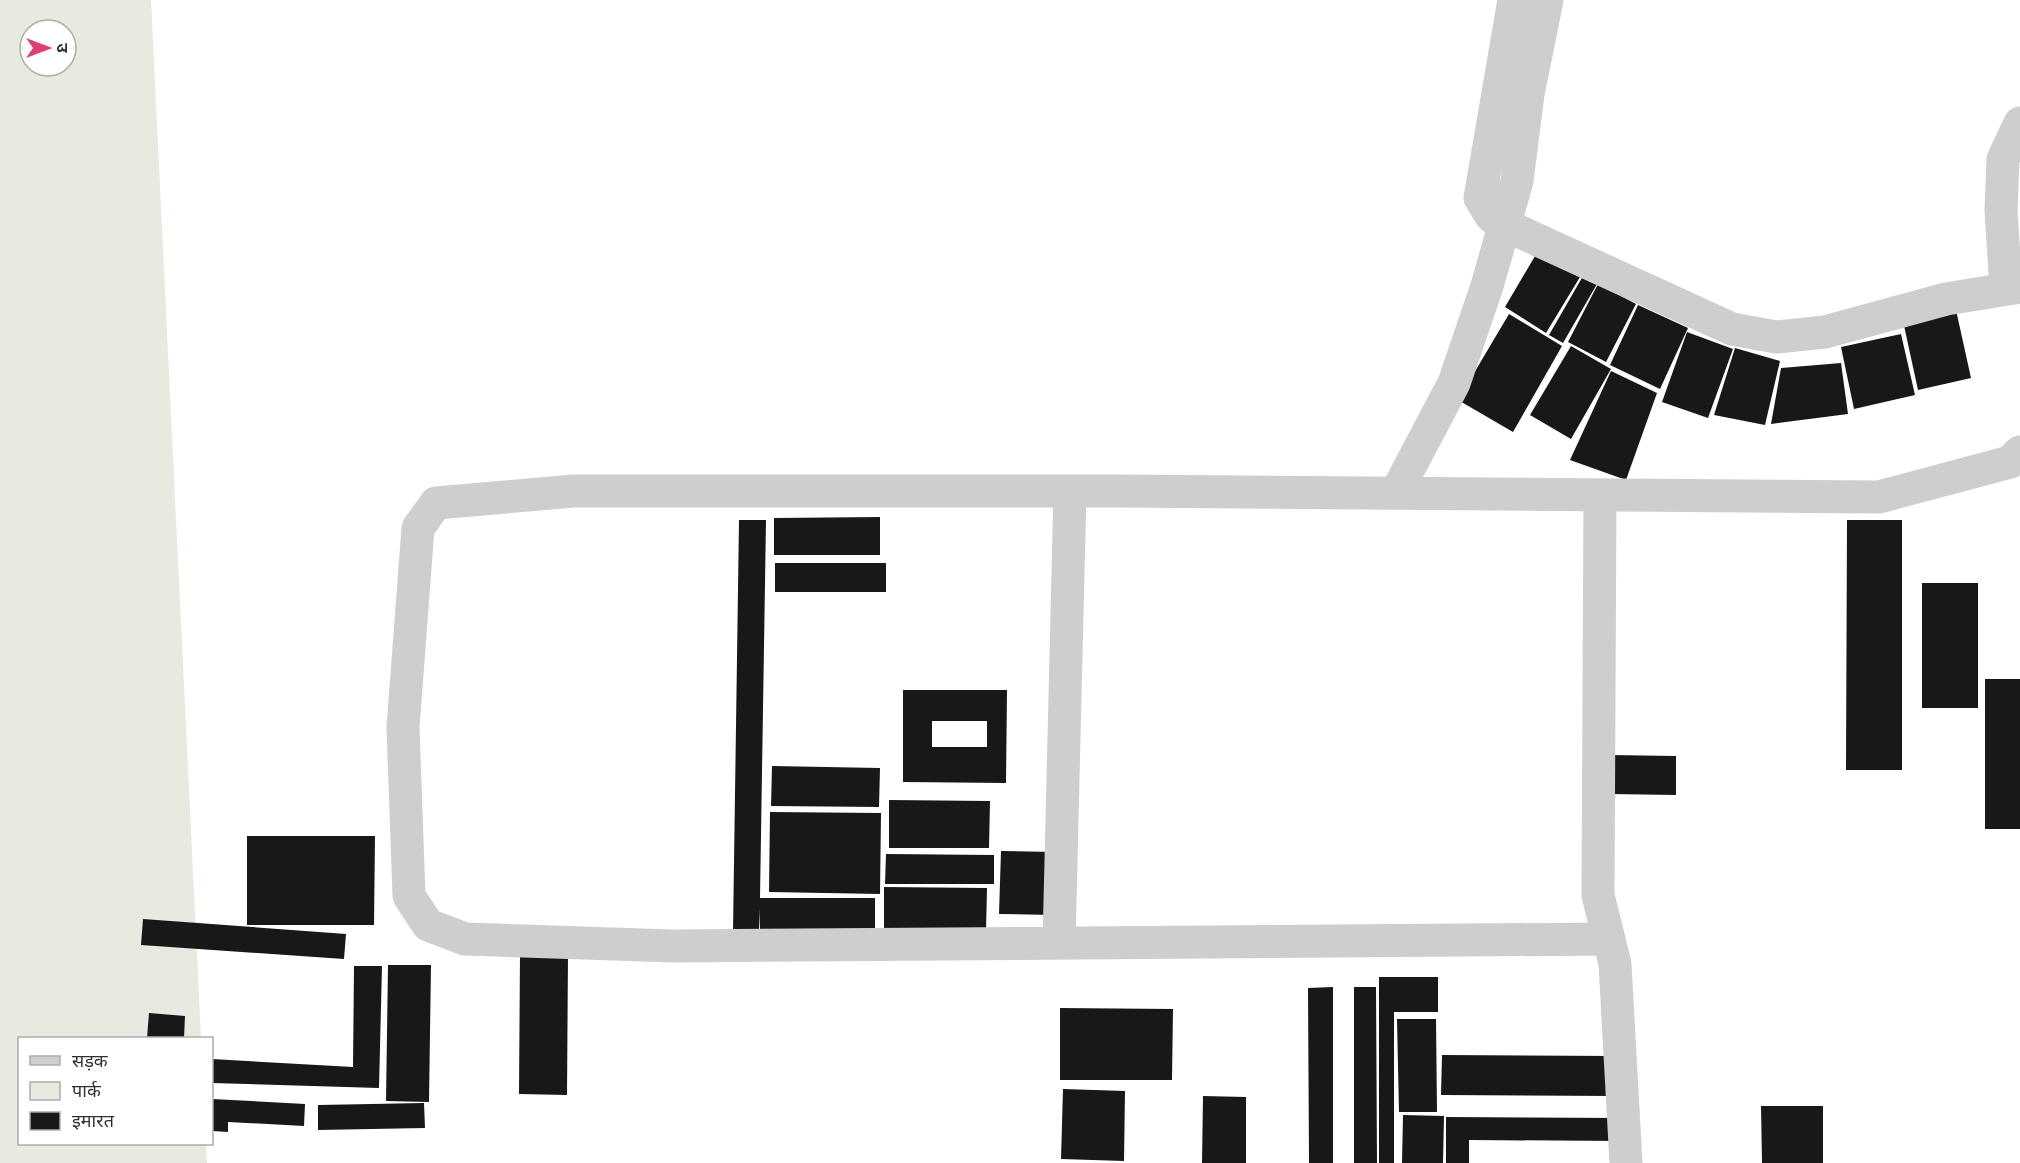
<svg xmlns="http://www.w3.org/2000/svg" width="2020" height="1163" font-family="'Titillium Web','Noto Sans Devanagari',sans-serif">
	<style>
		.green { fill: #e7eade; fill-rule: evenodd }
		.building { fill: #181818; fill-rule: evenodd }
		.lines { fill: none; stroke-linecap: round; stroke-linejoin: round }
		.minor { stroke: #cecece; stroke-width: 33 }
	</style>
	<rect width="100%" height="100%" fill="#fff"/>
	<path class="green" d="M0,0h151l50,1038h-181v106h186l1,19h-207zM30,30h36v36h-36z"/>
	<path class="building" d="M1538,251l42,26 -34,56 -41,-26z
		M1583,276l14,8 -34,59 -14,-8z
		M1598,284l38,20 -30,58 -38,-20z
		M1638,305l50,23 -28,61 -50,-24z
		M1956,310l15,68 -53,12 -15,-69z
		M1509,314l53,32 -49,86 -55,-32z
		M1687,332l46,17 -25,69 -46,-16z
		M1901,334l14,61 -61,14 -13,-62z
		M1571,346l40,23 -40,70 -41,-24z
		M1735,348l45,13 -15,64 -51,-10z
		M1841,363l7,51 -77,10 10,-56z
		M1611,371l46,22 -31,87 -56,-20z
		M880,517v38h-106v-37z
		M739,520h27l-6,378h115v41h-115v-30l-1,22h-26z
		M1847,520h55v250h-56z
		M775,563h111v29h-111z
		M1922,583h56v125h-56z
		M1985,679h35v150h-35z
		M903,690h104l-1,93 -103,-1zM932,721h55v26h-55z
		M1610,755l66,1v39l-66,-1z
		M772,766l108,2 -1,39 -108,-1z
		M889,800l101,1 -1,47h-100z
		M770,812l111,1 -1,81 -111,-2z
		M247,836h128l-1,89h-127z
		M1001,851l53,1 -1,63 -54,-1z
		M886,854l108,1v29h-109z
		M884,887l103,1 -1,44 -102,-1z
		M143,919l203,15 -2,25 -203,-14z
		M520,954l48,1 -1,140 -48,-1z
		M388,965h43l-2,137 -43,-1z
		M354,966h28l-3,122 -167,-5v-24l141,8z
		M1379,977h59v35h-44v151h-15z
		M1333,987v176h-24l-1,-175z
		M1354,987h22l1,176h-23z
		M1060,1008l113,1 -1,71h-112z
		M149,1013l36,3 -1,22h-37z
		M1397,1019h39l1,93h-38z
		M1442,1055l172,1v40l-173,-1z
		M1063,1089l62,2 -1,70 -63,-2z
		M1203,1096l43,1v66h-44z
		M212,1099l93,5 -1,22 -76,-4v10l-16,-1z
		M424,1103l1,25 -107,2v-25z
		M1761,1106h62v57h-61z
		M1403,1115l41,1 -1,47h-41z
		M1446,1117l175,1v23l-152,-1v23h-23z"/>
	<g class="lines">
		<path class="minor" d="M1514,0l-34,198 11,18 14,9 227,104 44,8 49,-5 121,-33 74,-12
			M2006,289l-5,-79 2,-51 17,-36
			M1396,493l58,-110 33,-97 30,-105 11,-87 19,-94
			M1600,495l-2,400 17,69 11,199
			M1609,939l-936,7 -208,-7 -37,-14 -19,-29 -6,-169 15,-199 18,-25 138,-12h548l757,6 131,-35 10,-10
			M1059,943l11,-452"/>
	</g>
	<rect x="18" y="1037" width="195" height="108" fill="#ffffff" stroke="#adadad" stroke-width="1.5"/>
	<rect x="30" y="1056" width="30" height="9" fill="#cecece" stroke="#adadad" stroke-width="1.5"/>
	<text x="72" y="1067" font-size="18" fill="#313131">सड़क</text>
	<rect x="30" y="1082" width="30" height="18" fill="#e7eade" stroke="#adadad" stroke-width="1.5"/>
	<text x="72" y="1097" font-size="18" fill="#313131">पार्क</text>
	<rect x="30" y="1112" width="30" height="18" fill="#181818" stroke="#adadad" stroke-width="1.5"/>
	<text x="72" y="1127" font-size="18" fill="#313131">इमारत</text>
	<g transform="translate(48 48) rotate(90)"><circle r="28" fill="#ffffff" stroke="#adadad" stroke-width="1.5"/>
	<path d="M0-4.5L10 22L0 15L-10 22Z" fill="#da416f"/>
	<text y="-9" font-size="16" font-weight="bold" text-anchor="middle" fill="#313131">उ</text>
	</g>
</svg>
